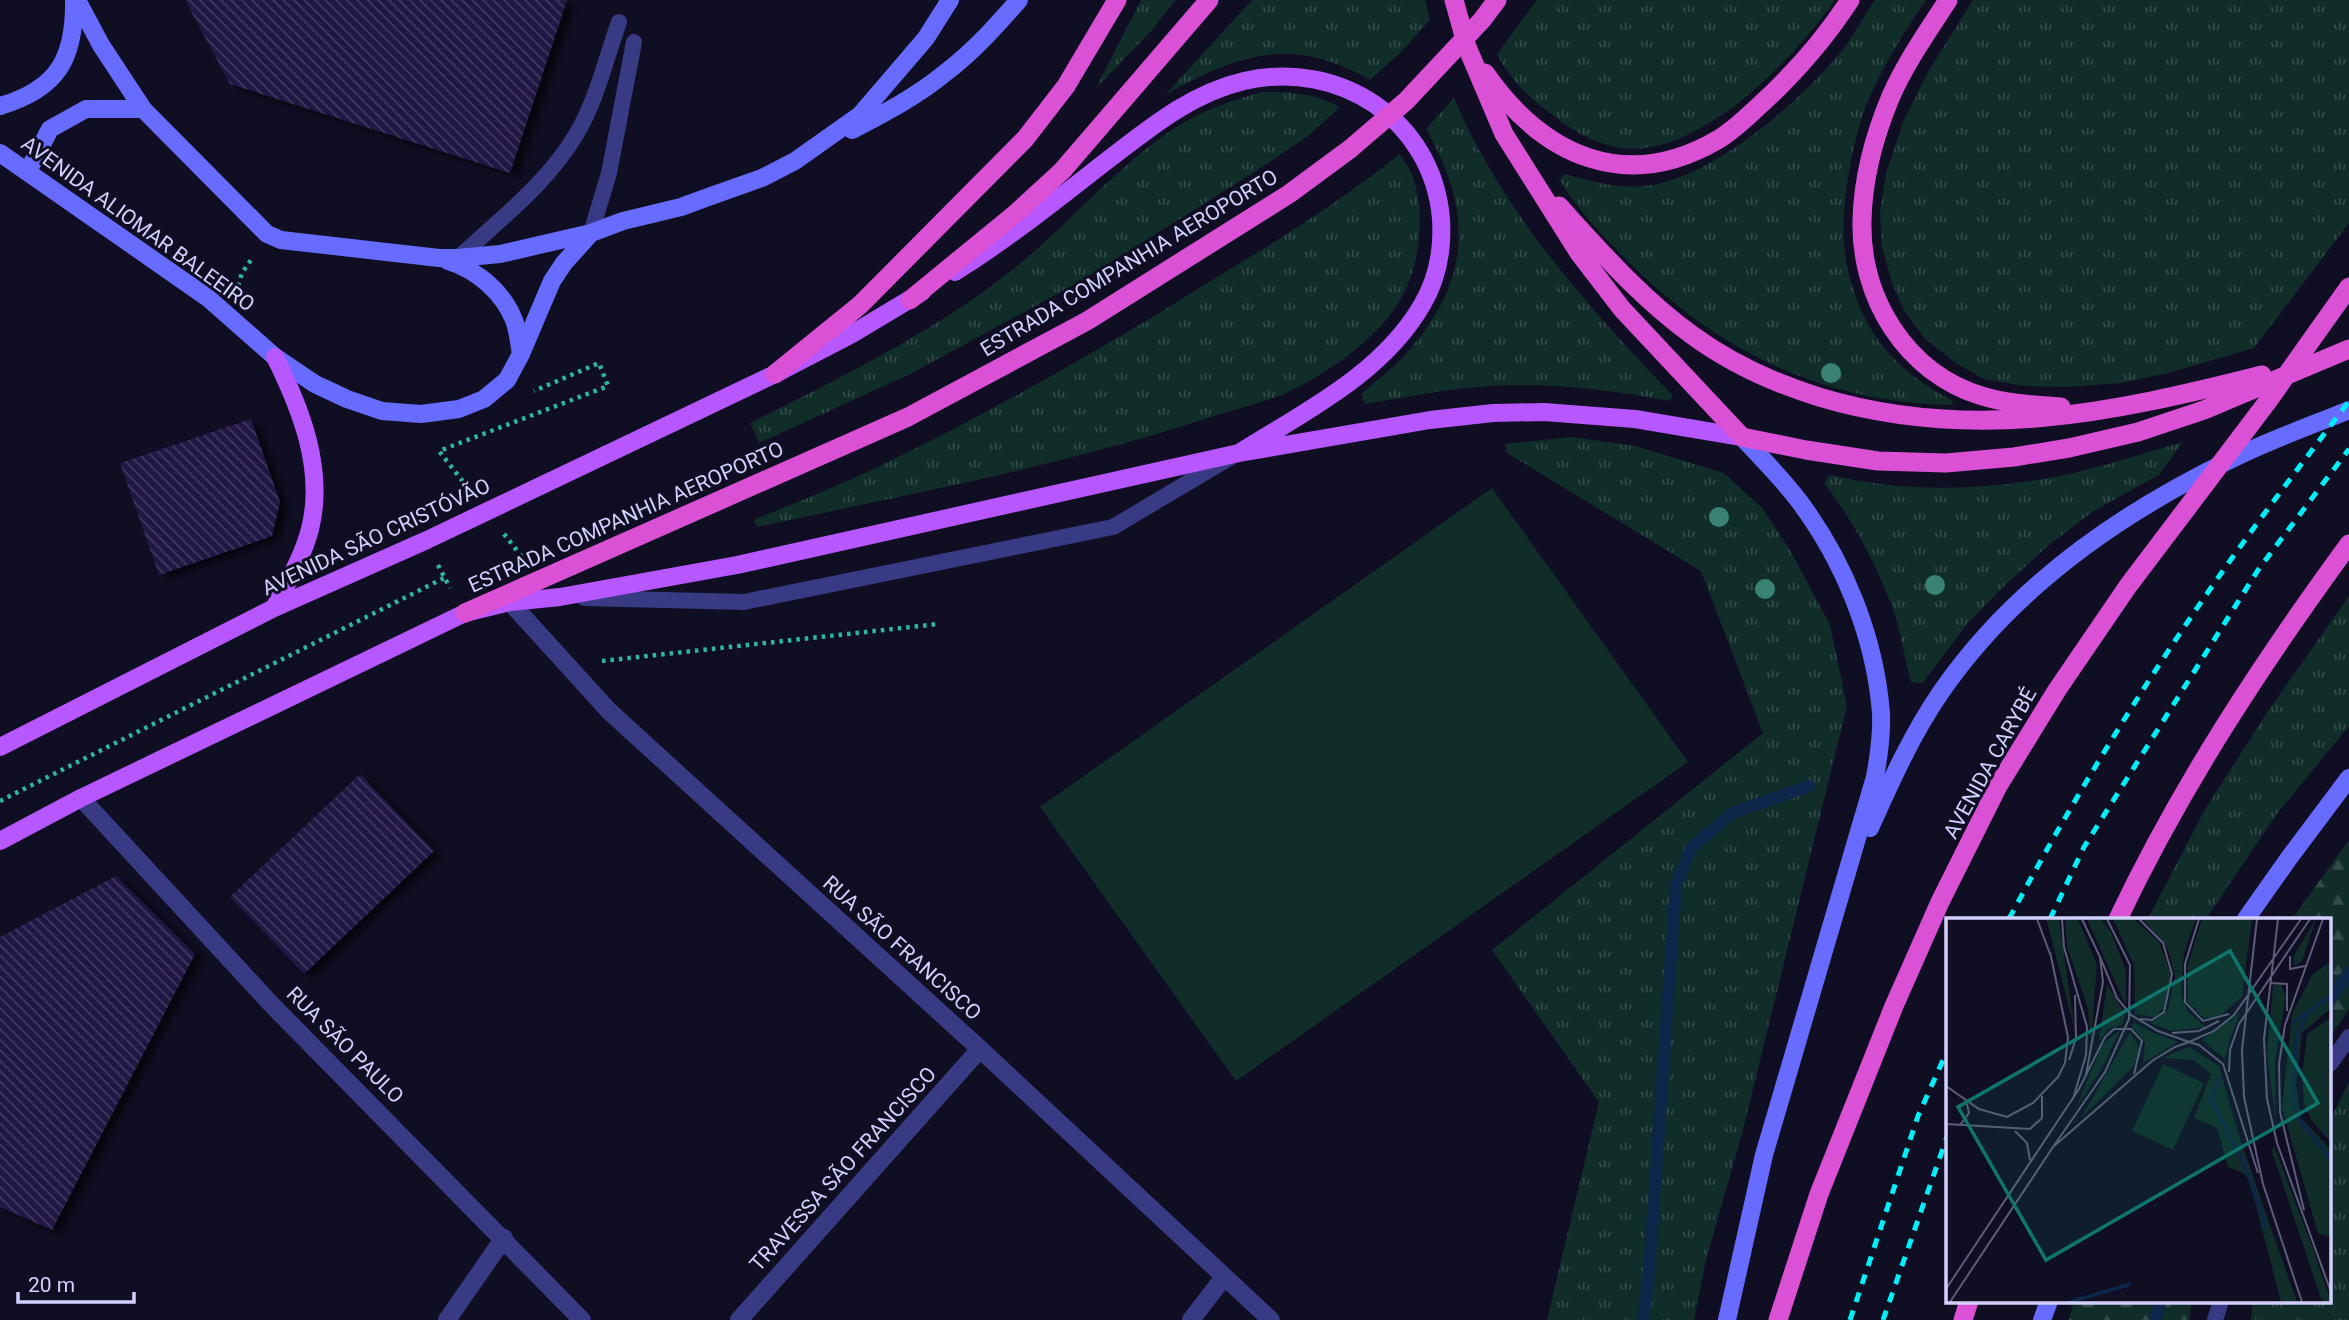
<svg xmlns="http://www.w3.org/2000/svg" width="2349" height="1320" font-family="Roboto,sans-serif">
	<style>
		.grass { fill: url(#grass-tufts) }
		.forest { fill: url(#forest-firs) }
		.pitch { fill: #112d2a }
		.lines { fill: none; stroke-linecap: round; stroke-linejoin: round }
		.stream { stroke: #0c2749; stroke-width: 12 }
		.building { fill: url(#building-back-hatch); filter: url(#shadow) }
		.path { stroke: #2db6a5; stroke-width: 4.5; stroke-dasharray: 3.5 5; stroke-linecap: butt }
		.service { stroke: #383a83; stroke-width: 16 }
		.minor { stroke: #383a83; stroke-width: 18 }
		.tertiary { stroke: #383a83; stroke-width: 18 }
		.secondary { stroke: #676cff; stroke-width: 18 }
		.primary { stroke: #b657ff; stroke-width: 18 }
		.trunk { stroke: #da51d6; stroke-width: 19 }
		.rail { stroke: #00f0fb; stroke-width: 5; stroke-dasharray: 10 9; stroke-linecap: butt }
		.tree { fill: #398274 }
		.labels { text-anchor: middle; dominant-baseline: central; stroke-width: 6; stroke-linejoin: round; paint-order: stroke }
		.street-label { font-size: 21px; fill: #d2d0ff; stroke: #100e23 }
		.inset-river { fill: none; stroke: #0c2749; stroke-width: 3.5 }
		.inset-road { fill: none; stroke: #5e5c7b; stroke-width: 2 }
		.view { fill: #0f766e; fill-opacity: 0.15; stroke: #0f766e; stroke-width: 3.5 }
		.inset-edge { fill: none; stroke: #d2d0ff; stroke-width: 3.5 }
	</style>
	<defs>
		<pattern id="grass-tufts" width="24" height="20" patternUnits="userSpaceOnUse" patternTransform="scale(1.75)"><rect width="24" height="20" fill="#112d2a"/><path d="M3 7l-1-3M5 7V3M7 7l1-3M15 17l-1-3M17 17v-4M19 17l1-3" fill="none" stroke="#334a4a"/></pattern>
		<pattern id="forest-firs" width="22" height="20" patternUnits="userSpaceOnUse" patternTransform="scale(1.75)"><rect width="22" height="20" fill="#112d2a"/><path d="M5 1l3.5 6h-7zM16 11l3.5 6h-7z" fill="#334a4a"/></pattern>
		<pattern id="building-back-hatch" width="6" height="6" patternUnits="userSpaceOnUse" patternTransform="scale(1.75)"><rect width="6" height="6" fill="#201944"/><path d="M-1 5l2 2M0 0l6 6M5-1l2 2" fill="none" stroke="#403960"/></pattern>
		<filter id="shadow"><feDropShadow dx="8" dy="4.5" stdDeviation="3.5" flood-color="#0009"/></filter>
	</defs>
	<rect width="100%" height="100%" fill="#100e23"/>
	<path class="grass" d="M1141,0h35l-25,31 -55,57z
		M1252,0h173l5,20 -30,33 -30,27c-78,-45 -132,-26 -205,15z
		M1537,0h298c-40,58 -141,164 -220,147 -23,-5 -43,-17 -61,-31 -24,-18 -43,-35 -57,-62z
		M1875,0h51c-22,32 -43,66 -58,101 -15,36 -27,103 -24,141 2,36 18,80 42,108 18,22 42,37 67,51l-1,4c-132,-2 -242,-58 -332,-152 -24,-24 -43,-45 -61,-74l6,-5c25,7 52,15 79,12 67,-7 149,-79 192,-128 15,-17 26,-39 39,-58z
		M1973,0h376v223l-95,125 -86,25 -46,10 -56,4 -43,-1 -39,-7 -28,-16 -31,-24 -21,-28 -12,-28 -10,-36 -2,-35 6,-39 17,-51 25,-50z
		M1263,92c31,0 50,1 77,15l-32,29 -55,37 -172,108 -169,92 -153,70 -9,-20c84,-42 168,-83 244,-139 62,-45 110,-106 172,-150 28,-20 64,-34 97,-42z
		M1454,98c48,114 135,210 219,298l-3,5c-63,-12 -129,-20 -193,-14 -37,3 -75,11 -112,17l-4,-10c15,-13 31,-25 44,-39 66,-73 69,-142 21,-226z
		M1400,154c4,7 10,15 13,23 13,39 7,93 -16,128 -22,35 -73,71 -111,88 -29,12 -61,19 -91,29 -143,46 -291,73 -438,105l-3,-7c40,-17 82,-33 122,-52 113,-55 223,-117 330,-184 67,-41 133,-81 194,-130z
		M1572,437l63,9 89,27 39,36 28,43 39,73 17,81 -105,428 -36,126 -12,60h-147l52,-218 -107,-152 271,-217 -62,-162 -194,-118 -2,-9z
		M2183,442l-24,33 -64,35 -46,35 -46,42 -36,37 -44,59 -12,-1c-6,-21 -9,-43 -15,-64 -16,-48 -41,-95 -72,-135l6,-8c68,16 139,16 208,5 49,-8 97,-24 145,-38z
		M2349,596v130l-73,89 -70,104h-58l56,-108 64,-100z
		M2349,1082v238h-98l2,-19h77v-181z"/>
	<path class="forest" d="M2349,840v169l-19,28v-118h-38z
		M2074,1301h118l-3,19h-120z"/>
	<path class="pitch" d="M1492,488l196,274 -452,319 -196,-274z"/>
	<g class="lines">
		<path class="stream" d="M2330,1000l19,-28
			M1643,1320l6,-48 27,-387 15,-37 41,-35 77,-27
			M2155,1320l6,-19"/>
	</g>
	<path class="building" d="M185,0h382l-57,173 -280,-89z
		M251,419l29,83 -8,34 -113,39 -39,-112z
		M360,774l74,77 -130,123 -74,-77z
		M116,876l79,78 -143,276 -52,-23v-270z"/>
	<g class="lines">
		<path class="path" d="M238,286l4,-13 11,-16
			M468,488l-29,-37 169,-65 -9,-23 -65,28
			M504,534l18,23
			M438,565l12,23
			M602,661l336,-37
			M0,801l444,-223"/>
		<path class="service" d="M591,233l18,-60 25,-131
			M458,258c42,-39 90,-75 119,-125 20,-34 29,-75 42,-111
			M584,598l160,4 369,-75 118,-70
			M2330,1064l19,-27
			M2215,1320l6,-19"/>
		<path class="minor" d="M510,602l99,109 371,338 291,271
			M447,1320l57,-82
			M739,1320l241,-271
			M1191,1320l33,-43"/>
		<path class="tertiary" d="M81,798l190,206 311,316"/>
		<path class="secondary" d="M77,0l24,45 42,64 124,125 14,6 158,18h19l42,-4 91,-21 32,-12 58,-14 30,-11 51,-18 33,-17 65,-46 66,-77 24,-38
			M0,106c58,-17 75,-48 74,-106
			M852,130c33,-17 65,-34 93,-57 28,-21 51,-47 74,-73
			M0,153l208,145 67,59 40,27 32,15 35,12 39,3 38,-5 25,-10 23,-19 14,-26 31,-73 12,-18 27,-30
			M28,171l22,-42 36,-20h57
			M448,261c29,9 55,31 66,59 4,11 5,23 7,34
			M1870,828c21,-47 42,-94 71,-136 71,-103 179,-179 291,-233 38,-19 78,-33 117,-49
			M2246,919l43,-61 60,-80
			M1727,1320l37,-165 111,-378c4,-22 7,-43 6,-64 -6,-76 -37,-152 -82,-212 -17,-23 -38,-43 -57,-64
			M2042,1320l7,-19"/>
		<path class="primary" d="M955,272c51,-32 98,-69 145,-106 45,-34 88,-72 144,-85 95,-22 189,39 197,138 2,31 -3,59 -19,86 -40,69 -118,107 -183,148
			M274,608c13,-25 29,-51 36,-79 15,-59 -9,-120 -35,-172
			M0,747l274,-139 153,-68 348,-166 77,-40 70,-42
			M0,841l81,-43 384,-185 45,-11 50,-5 177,-32 502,-112 191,-33 63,-7 51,-1 91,7 107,18"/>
		<path class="trunk" d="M1454,0l13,47 37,87 75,119 43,56 120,128 64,13 72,11 68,2 68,-6 55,-9 69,-16 66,-22 145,-61
			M1948,0c-20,31 -42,62 -57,96 -16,38 -28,82 -29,124 -2,78 44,153 120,176 26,8 52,9 79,11
			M1485,73c58,83 141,121 234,66 15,-9 28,-22 41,-34 35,-32 64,-65 90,-105
			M1559,206c41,45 82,92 133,129 38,28 82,48 127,62 153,46 293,16 443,-22
			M910,300l105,-86 47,-43 147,-171
			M775,374l85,-69 165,-166 41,-53 51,-86
			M465,613l443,-196 179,-96 202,-127 61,-45 56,-48 76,-81 15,-20
			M2118,919c63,-133 144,-256 231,-375
			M1778,1320l41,-126 75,-188 46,-104 58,-116 59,-96 71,-104 140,-185 81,-114
			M1963,1320l6,-19"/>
		<path class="rail" d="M2009,919c66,-124 141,-246 223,-361 38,-53 78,-105 117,-157
			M2050,919l34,-72 174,-277 91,-121
			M1850,1320l68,-204 30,-67
			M1883,1320l65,-186"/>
	</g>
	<g class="tree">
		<circle cx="1831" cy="373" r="10"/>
		<circle cx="1719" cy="517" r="10"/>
		<circle cx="1935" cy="585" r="10"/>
		<circle cx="1765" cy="589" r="10"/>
	</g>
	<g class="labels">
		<g class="street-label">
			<text transform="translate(138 224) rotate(36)">AVENIDA ALIOMAR BALEEIRO</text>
			<text transform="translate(1129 263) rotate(-31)">ESTRADA COMPANHIA AEROPORTO</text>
			<text transform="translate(626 517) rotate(-24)">ESTRADA COMPANHIA AEROPORTO</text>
			<text transform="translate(376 537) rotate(-25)">AVENIDA SÃO CRISTÓVÃO</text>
			<text transform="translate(1990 763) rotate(-61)">AVENIDA CARYBÉ</text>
			<text transform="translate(902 948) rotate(42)">RUA SÃO FRANCISCO</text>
			<text transform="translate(345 1045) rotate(45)">RUA SÃO PAULO</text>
			<text transform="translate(843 1169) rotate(-48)">TRAVESSA SÃO FRANCISCO</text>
		</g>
	</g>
	<g transform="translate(1946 918)">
		<rect width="385" height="385" fill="#100e23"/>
		<path d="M100,1h13l16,112 -22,-86zM119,1h12l4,7 16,39 -6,79 -3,-35 -21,-62zM141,1h14l10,13 15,39v35zM167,1h21l25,23 12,32 -7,33 -9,10 -20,-3 -1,-49zM197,1h53l-12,34 -3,42 7,17 17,15 -34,4 -20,-8 17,-13 7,-34 -7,-27zM256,1h50l-10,78 -24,20 -14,1 -16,-16 -1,-35zM370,1l-14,42 -8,5 -1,-9zM161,66l18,30 -3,11 -14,4 -9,12zM335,66l5,13 -11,65 1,61 -9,-69 6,-68zM294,95l-11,29 -4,17 -23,-19zM385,99v125l-19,-21 -8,-17 -2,-28 5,-42zM187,104l21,11 24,9 -35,21 2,-21 -13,-15zM174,112l-18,38 -26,40 26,-63zM184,114l10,17 -7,18 -52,51zM243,129l30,19 21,73 57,163h-16l-33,-127 -20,-8 -11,-39 -23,-10 17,-44 -18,-14 -31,-2zM328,228l39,103 18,53h-9l-50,-151z" fill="#112d2a"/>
		<path d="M385,43v47l-29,25 -6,52 5,33 30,32v85l-5,1 -8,-3 -36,-125 10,-94 20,-39z" fill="#112d2a"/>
		<path d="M217,146l41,19 -31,67 -41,-19z" fill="#112d2a"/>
		<path class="inset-river" d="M361,95l-11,26 -3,64 3,13 35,43M347,105l38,-28M274,160l-9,20 33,66 21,59 -3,6M124,384l61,-18"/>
		<path class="inset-road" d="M91,1l13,35M116,1l2,28 23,80 -1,28 -13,44M136,1l18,38 3,25 -17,93M193,1l24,24 9,31 -8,38 -12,8 -12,-1M253,1l-14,45v38l18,19 26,-7M311,1l-15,131 2,47 19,87 39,118M332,1l-14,120 3,60 10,44 54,149M344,38v13l15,-3M154,39l17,41 14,17 27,16 31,11 25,-11 20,-16 67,-96M324,65l17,1v27M226,115l27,-2 20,-10M123,142l7,-22 -1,-43M283,154l1,-22 9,-26 71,-105M0,168l33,23 28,8 26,-14 25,-26 7,-14 3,-26 -18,-85M0,206l84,5 12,-11v-22M14,207l9,-12 -2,-9M69,213l12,12 3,17M107,229l52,-75 24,-53 1,-54 -23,-46M358,292l-24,-98 -1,-48 6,-39 38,-106M0,371l133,-200 26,-52 9,-8h17l11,12 -8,33M4,384l103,-155 99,-86 23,-14 14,-5 10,3 24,19 35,109"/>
		<path class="view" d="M284,33l88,152 -272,157 -88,-153z"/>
		<rect width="385" height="385" class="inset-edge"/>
	</g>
	<path d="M18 1292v10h116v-10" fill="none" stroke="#d2d0ff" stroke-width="3.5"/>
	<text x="28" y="1292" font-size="21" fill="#d2d0ff" stroke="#100e23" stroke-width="5" paint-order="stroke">20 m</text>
</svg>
